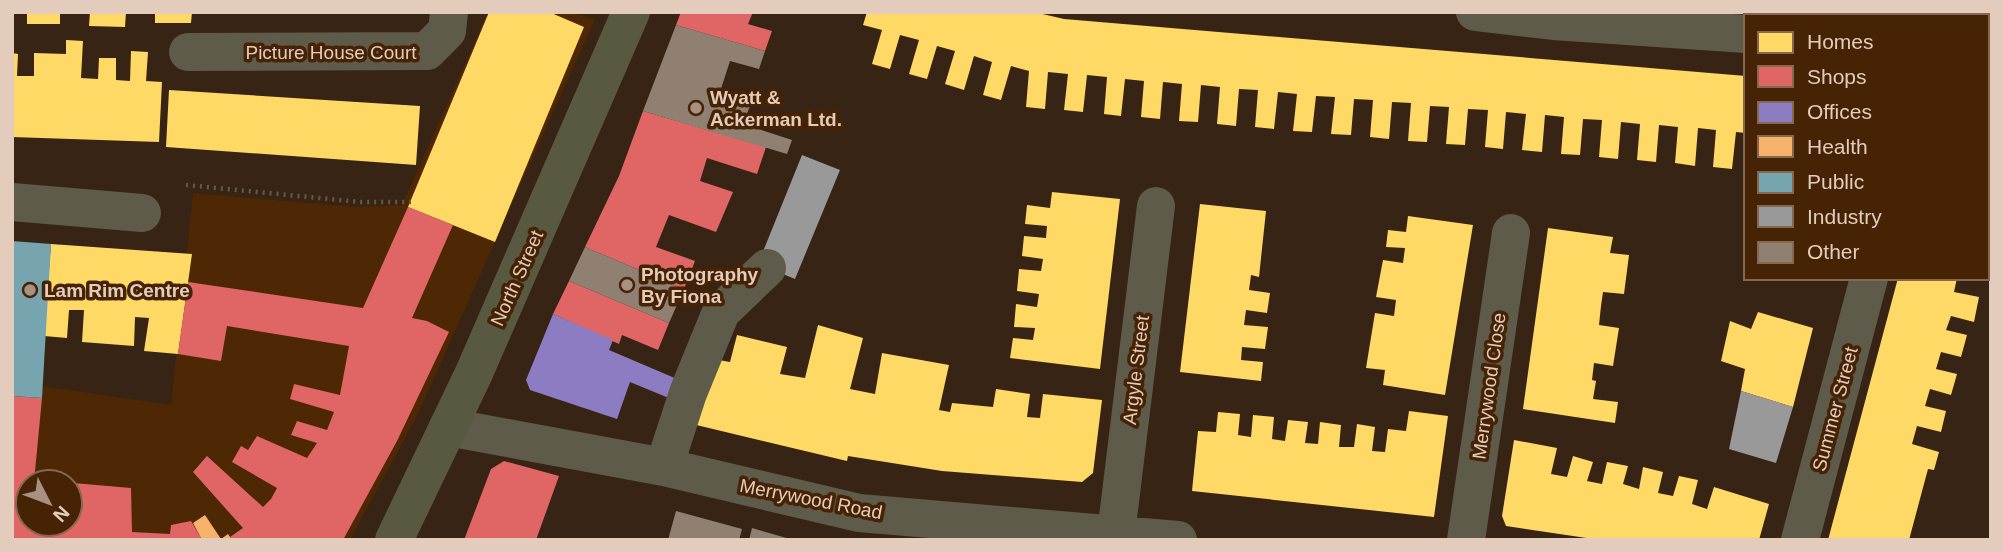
<svg xmlns="http://www.w3.org/2000/svg" width="2003" height="552" font-family="Arial,sans-serif">
	<style>
		.built { fill: #4e2704 }
		.homes { fill: #ffd966 }
		.shops { fill: #e06666 }
		.offices { fill: #8e7cc3 }
		.health { fill: #f6b26b }
		.public { fill: #76a5af }
		.industry { fill: #999 }
		.building { fill: #8f8071 }
		.lines { fill: none; stroke-linecap: round; stroke-linejoin: round }
		.path { stroke: #625b4c; stroke-width: 4.5; stroke-dasharray: 2 5; stroke-linecap: butt }
		.minor { stroke: #5e5b4b; stroke-width: 38 }
		.major { stroke: #595941; stroke-width: 38 }
		.poi-dot { fill: #a89182; stroke: #472305; stroke-width: 2.5 }
		.labels { text-anchor: middle; dominant-baseline: central; stroke-width: 7; stroke-linejoin: round; paint-order: stroke }
		.street-label { font-size: 19px; fill: #e4ccbd; stroke: #472305 }
		.poi-label { font-size: 19px; font-weight: bold; fill: #e4ccbd; stroke: #472305; text-anchor: start }
	</style>
	<rect width="100%" height="100%" fill="#382414"/>
	<path class="built" d="M488,12h83l24,7 -178,397 -67,124h-321l41,-16v-42h-36l8,-96 129,19 22,-212 163,14 46,-2z"/>
	<path class="homes" d="M27,12h33v12h-33z
		M90,12h36l-1,15 -36,-1z
		M155,12h37l-1,11h-36z
		M489,12h60l35,15 -89,215 -87,-35z
		M867,12h167l30,7 682,57v57l-10,-1 -4,37 -19,-2 3,-37 -18,-2 -3,38 -20,-3 3,-36 -19,-2 -3,37 -19,-2 3,-36 -19,-2 -3,37 -19,-2 3,-37 -19,-1 -3,36 -19,-1 3,-37 -19,-2 -3,37 -20,-2 4,-36 -20,-2 -3,37 -18,-2 3,-37 -20,-1 -3,36 -19,-1 3,-37 -19,-1 -3,36 -19,-1 3,-38 -19,-1 -3,37 -19,-2 3,-37 -19,-1 -3,36 -20,-1 4,-37 -19,-1 -4,36 -19,-1 4,-37 -19,-2 -4,37 -19,-2 3,-37 -19,-1 -3,37 -19,-2 3,-37 -19,-2 -3,37 -19,-1 3,-37 -19,-2 -3,37 -19,-2 3,-36 -19,-2 -4,37 -17,-2 3,-37 -20,-2 -4,37 -19,-2 4,-36 -20,-2 -3,37 -19,-2 3,-36 -18,-5 -10,34 -18,-5 9,-33 -18,-6 -10,34 -19,-6 10,-33 -18,-5 -10,33 -18,-5 10,-34 -19,-5 -10,34 -18,-5 10,-34 -19,-5z
		M66,40l17,1 -2,37 17,1 1,-21h17v22l14,1 1,-30 17,1 -2,29 16,1 -3,60 -147,-5v-84l6,1 -1,22h17v-23l32,1z
		M169,90l251,16 -4,59 -250,-18z
		M1987,97h4v57h-4z
		M1052,192l68,7 -20,170 -90,-11 3,-20 20,2 2,-12 -21,-1 2,-23 21,3 2,-13 -22,-3 2,-22 22,2 2,-12 -21,-3 2,-20 22,2 1,-12 -22,-2 2,-19 23,3z
		M1200,204l66,7 -7,66 -8,-2 -2,15 21,3 -3,20 -21,-3 -2,15 24,2 -3,22 -23,-2 -1,13 22,2 -2,19 -81,-9z
		M1408,216l65,9 -28,170 -62,-10 2,-15 -19,-2 9,-55 19,3 2,-16 -20,-3 7,-37 20,3 2,-15 -19,-1 2,-17 18,2z
		M1548,228l65,9 -3,16 19,2 -5,39 -21,-2 -2,14 -2,19 20,3 -6,38 -19,-3 -2,17 4,1 -3,18 25,3 -3,21 -92,-14z
		M51,244l141,10 -14,100 -34,-3 5,-33 -14,-1 -1,29 -52,-4 2,-32h-15l-2,28 -23,-2z
		M1898,278h59l-3,14 25,5 -5,25 -23,-6 -5,14 21,5 -6,22 -20,-5 -5,17 21,5 -6,21 -21,-6 -5,17 21,5 -5,21 -24,-6 -5,18 27,8 -5,18 -6,-1 -19,71h-81z
		M1758,312l55,16 -20,79 -52,-16 4,-22 -24,-8 9,-40 21,8z
		M818,325l45,13 -13,51 25,5 7,-41 67,12 -10,45 11,2 2,-9 41,4 3,-18 34,5 -3,23 13,1 3,-24 59,6 -9,73 -11,9 -140,-11 -94,-15 -1,5 -159,-38 25,-64 17,3 7,-27 50,12 -7,27 25,4z
		M1409,411l39,5 -14,101 -242,-26 6,-60 18,1 2,-20 22,2 -2,21 13,2 2,-22 21,2 -2,22 13,2 3,-21 20,2 -3,21 13,1 2,-22 21,3 -2,22h15l3,-23 18,3 -3,24 13,1 3,-23 18,2z
		M1514,440l43,8 -6,26 16,3 6,-21 20,6 -6,19 15,3 5,-22 21,4 -5,18 16,5 4,-22 20,5 -5,21 15,3 6,-20 19,4 -6,24 15,5 7,-22 55,17 -10,36h-159l-94,-14 -4,-10z"/>
	<path class="shops" d="M681,12h72l-5,12 24,7 -7,20 -89,-26z
		M643,111l123,36 -9,27 -50,-16 -7,23 33,11 -17,40 -47,-17 -13,32 39,14 -11,28 -99,-42 34,-71z
		M408,207l45,18 -41,93 15,3 22,11 -52,109 -54,99h-111l-2,-3 13,-9 -50,-56 14,-16 56,51 8,-8 6,-11 -45,-26 9,-16 7,4 9,-14 50,22 10,-15 -26,-8 6,-14 30,9 7,-18 -44,-13 4,-15 46,11 9,-49 -122,-20 -6,35 -43,-7 10,-72 175,26z
		M569,281l100,42 -11,27 -36,-15 -3,9 -66,-30z
		M12,396l30,2 -8,84h-6v42h42l3,-41 58,5 1,44 38,2 1,-9 20,-4 11,19h-190z
		M504,461l55,15 -23,64h-72l27,-71z"/>
	<path class="offices" d="M553,314l60,26 -4,10 75,32 -8,19 -46,-19 -13,37 -87,-29 -4,-10z"/>
	<path class="health" d="M205,515l16,24 7,-5 4,6h-30l-9,-17z"/>
	<path class="public" d="M12,241l39,3 -9,154 -30,-2z"/>
	<path class="industry" d="M802,155l38,15 -45,109 -37,-15z
		M1741,391l52,16 -17,56 -47,-14z"/>
	<path class="building" d="M676,25l89,26 -6,18 -29,-8 -11,34 31,11 -7,18 49,16 -5,14 -144,-43z
		M585,247l99,42 -15,34 -100,-42z
		M676,511l66,18 -3,11h-71z
		M752,528l38,11v1h-41z"/>
	<g class="lines">
		<path class="path" d="M1987,46l4,-1
			M186,185l174,17h51"/>
		<path class="minor" d="M1475,12l78,9 193,13
			M188,52l239,-1 20,-20 2,-19
			M12,202l130,11
			M448,427l216,40 195,46 319,27
			M664,467l24,-74 33,-81 46,-44
			M1116,534l40,-328
			M1466,540l45,-307
			M1800,540l69,-262"/>
		<path class="major" d="M394,540l80,-167 157,-361"/>
	</g>
	<g class="poi-dot">
		<circle cx="696" cy="108" r="7"/>
		<circle cx="627" cy="285" r="7"/>
		<circle cx="30" cy="290" r="7"/>
	</g>
	<g class="labels">
		<g class="street-label">
			<text x="331" y="52">Picture House Court</text>
			<text transform="translate(517 278) rotate(-66)">North Street</text>
			<text transform="translate(1136 370) rotate(-83)">Argyle Street</text>
			<text transform="translate(1489 386) rotate(-82)">Merrywood Close</text>
			<text transform="translate(1835 409) rotate(-75)">Summer Street</text>
			<text transform="translate(811 499) rotate(11)">Merrywood Road</text>
		</g>
		<g class="poi-label">
			<text x="710" y="97">Wyatt &amp;<tspan x="710" dy="22">Ackerman Ltd.</tspan></text>
			<text x="641" y="274">Photography<tspan x="641" dy="22">By Fiona</tspan></text>
			<text x="44" y="290">Lam Rim Centre</text>
		</g>
	</g>
	<rect width="2003" height="552" fill="none" stroke="#e4ccbd" stroke-width="28"/>
	<rect x="1744" y="14" width="245" height="266" fill="#472305" stroke="#86674f" stroke-width="2"/>
	<rect x="1758" y="32" width="35" height="21" fill="#ffd966" stroke="#86674f" stroke-width="2"/>
	<text x="1807" y="49" font-size="21" fill="#e4ccbd">Homes</text>
	<rect x="1758" y="66" width="35" height="21" fill="#e06666" stroke="#86674f" stroke-width="2"/>
	<text x="1807" y="84" font-size="21" fill="#e4ccbd">Shops</text>
	<rect x="1758" y="102" width="35" height="21" fill="#8e7cc3" stroke="#86674f" stroke-width="2"/>
	<text x="1807" y="119" font-size="21" fill="#e4ccbd">Offices</text>
	<rect x="1758" y="136" width="35" height="21" fill="#f6b26b" stroke="#86674f" stroke-width="2"/>
	<text x="1807" y="154" font-size="21" fill="#e4ccbd">Health</text>
	<rect x="1758" y="172" width="35" height="21" fill="#76a5af" stroke="#86674f" stroke-width="2"/>
	<text x="1807" y="189" font-size="21" fill="#e4ccbd">Public</text>
	<rect x="1758" y="206" width="35" height="21" fill="#999999" stroke="#86674f" stroke-width="2"/>
	<text x="1807" y="224" font-size="21" fill="#e4ccbd">Industry</text>
	<rect x="1758" y="242" width="35" height="21" fill="#8f8071" stroke="#86674f" stroke-width="2"/>
	<text x="1807" y="259" font-size="21" fill="#e4ccbd">Other</text>
	<g transform="translate(49 503) rotate(132)"><circle r="33" fill="#472305" stroke="#86674f" stroke-width="2"/>
	<path d="M0-5L12 26L0 18L-12 26Z" fill="#a89182"/>
	<text y="-10" font-size="19" font-weight="bold" text-anchor="middle" fill="#e4ccbd">N</text>
	</g>
</svg>
